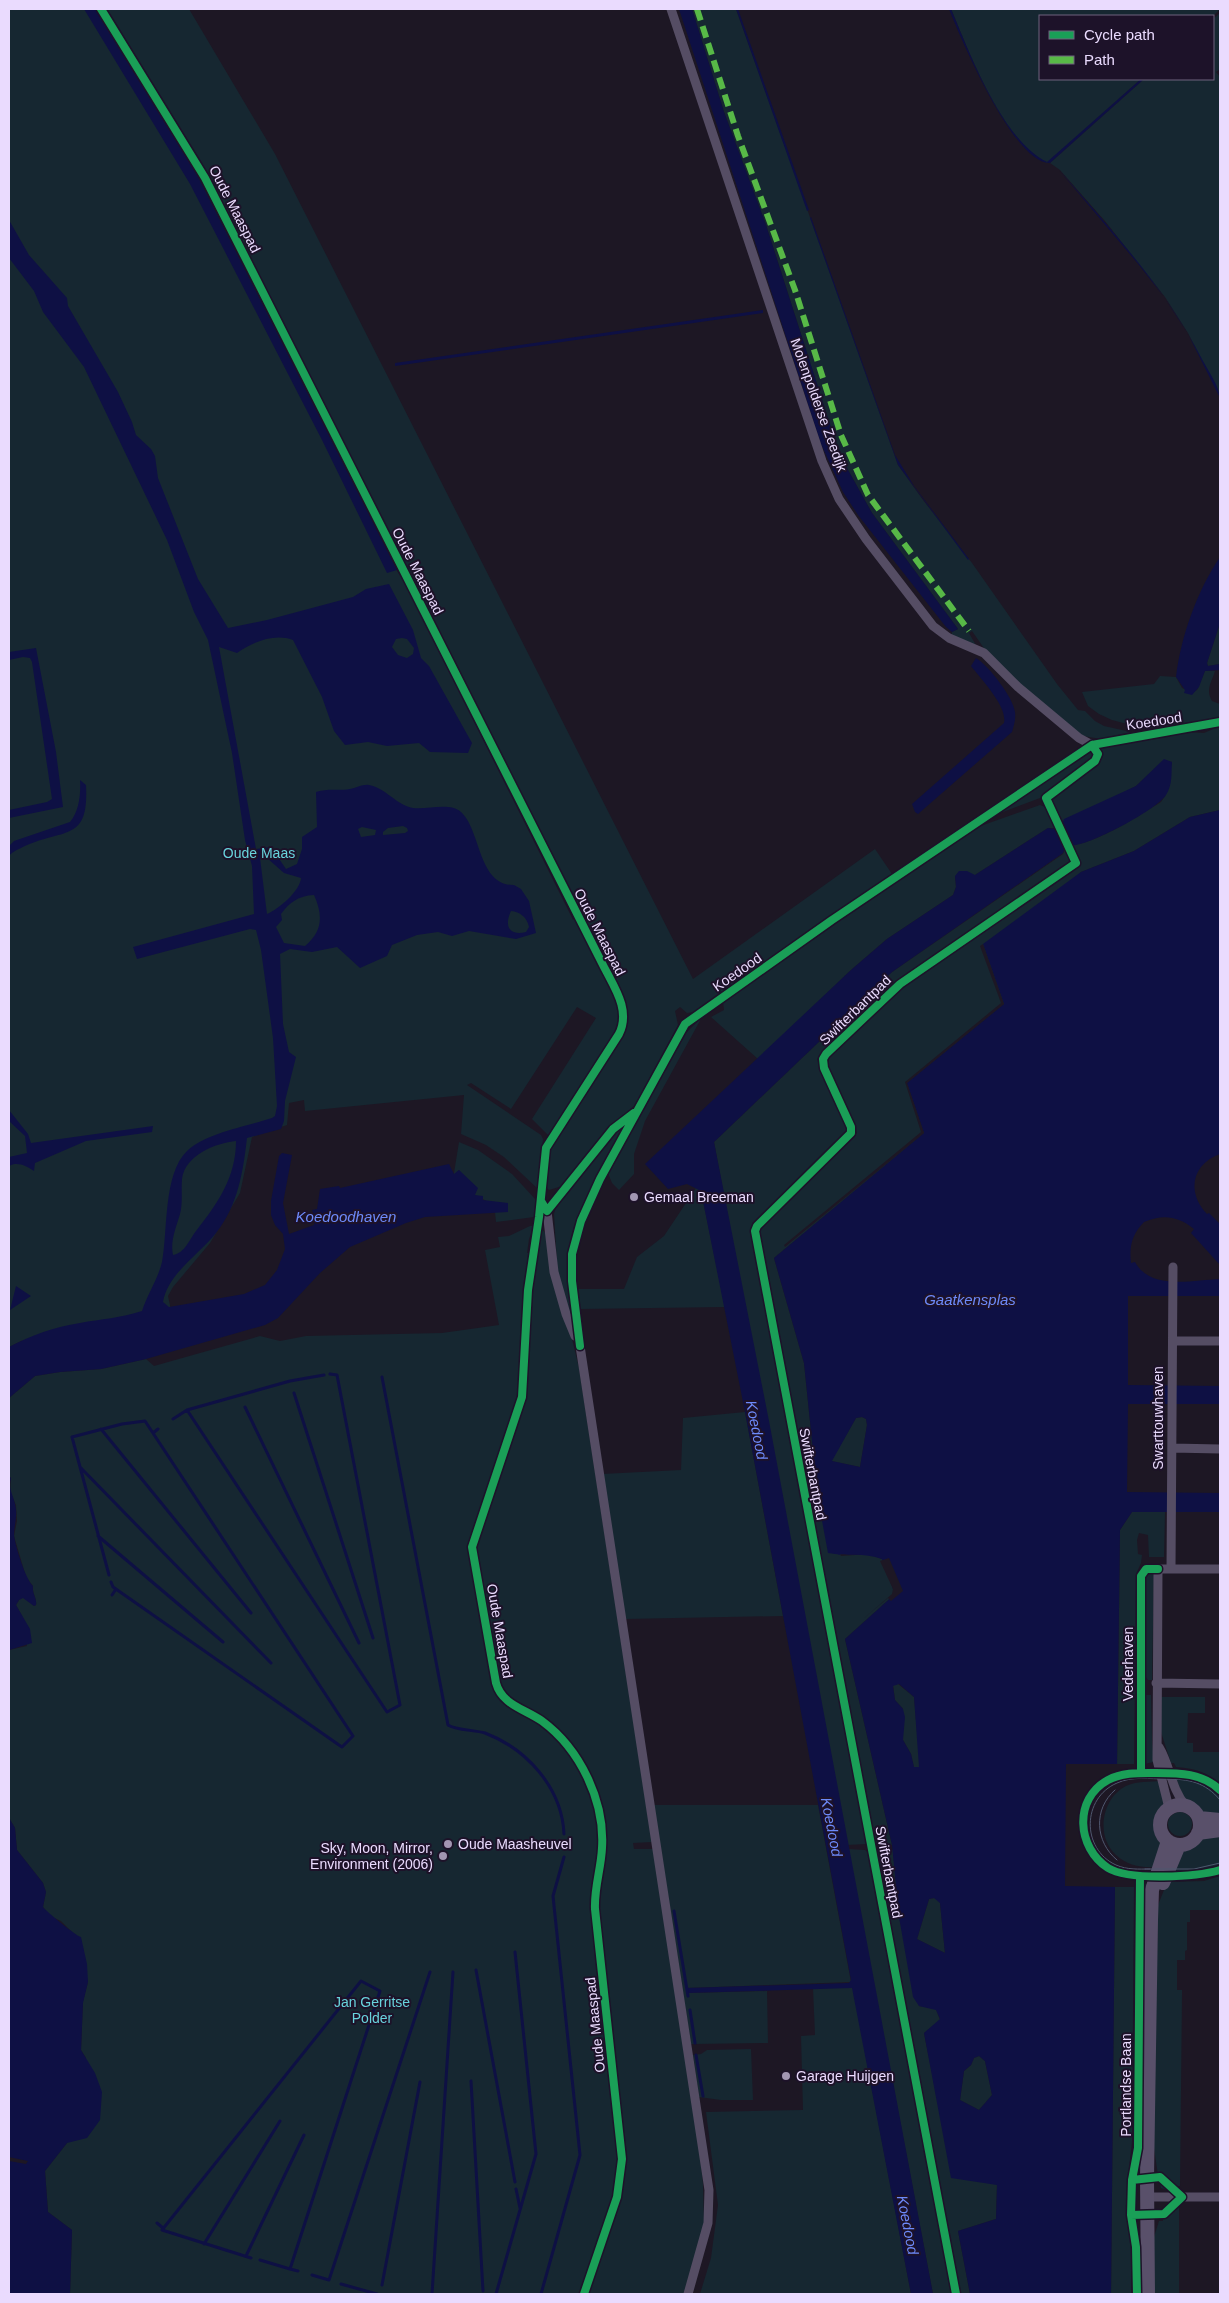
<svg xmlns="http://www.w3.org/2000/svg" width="1229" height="2303" font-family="Arial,sans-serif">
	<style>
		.green { fill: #162731 }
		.water { fill: #0e1044; fill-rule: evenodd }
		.pier { fill: #1d1724 }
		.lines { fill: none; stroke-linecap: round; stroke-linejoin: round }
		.stream { stroke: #0e1044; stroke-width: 3 }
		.street { stroke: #554d64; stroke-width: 9 }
		.secondary { stroke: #59506a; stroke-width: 14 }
		.tram { stroke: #4f576f; stroke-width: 1 }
		.quiet { stroke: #58b947; stroke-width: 6; stroke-dasharray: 12 6; stroke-linecap: butt }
		.cycleway-casing { stroke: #1d1229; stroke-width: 11 }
		.cycleway { stroke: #1a9f57; stroke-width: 8 }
		.poi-dot { fill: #a296b2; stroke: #1d1229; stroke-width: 2 }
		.labels { text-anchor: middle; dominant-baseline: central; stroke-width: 4; stroke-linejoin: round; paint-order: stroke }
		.street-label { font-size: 14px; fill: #eadbfe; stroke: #1d1229 }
		.park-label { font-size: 14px; fill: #68d3dc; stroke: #1d1229 }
		.poi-label { font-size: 14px; fill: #eadbfe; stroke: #1d1229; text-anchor: start }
		.water-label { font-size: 15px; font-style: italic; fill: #6d8afa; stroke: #1d1229 }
	</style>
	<rect width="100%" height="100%" fill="#1d1724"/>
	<path class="green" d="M9,9h84l101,160 203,402 8,12 168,337 3,-4 44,90 2,13 -5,14 -67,104 -18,-18 64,-101 -19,-11 -66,102 -40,-26 -4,2 74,50 2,4 -5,50 -34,-32 -18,-12 -25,-11 3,-39 -159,16 -1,-11 -15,3 -2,22 -35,12 -12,56 -30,50 -37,44 -5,9 3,14 -37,4 -113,27 -12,6z
		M106,9h83l86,145 418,825 182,-130 17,25 -198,138 -7,1 -7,-6 -5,4 3,14 -43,80 -19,17 -54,64 -13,4 -3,-3 2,-37 3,-6 72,-113 3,-16 -3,-13 -423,-841z
		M692,9h44l162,456 25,35 49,63 85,121 21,26 7,1 10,10 9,5 27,6 -30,7 -18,-3 -60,-47 -35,-35 -16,-23 -3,2 8,14 -26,-10 1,-5 6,-3 -86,-116 -24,-43 -13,-30 -69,-215 -42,-113z
		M951,9h269l-7,7h-173v63h101l-94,84c-45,-23 -77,-109 -96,-154z
		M1220,13v56l-4,3 4,5v319l-32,-63 -23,-36 -60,-76 -45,-51 -10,-7 94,-84h69v-60z
		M1220,623v41l-12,2 -1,-3z
		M1205,671h10c-3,11 -10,18 -3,30l8,3v14l-74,11 -34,-9 -13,-6 -11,-8 -6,-14 72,-8 6,-8 16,1 6,11 11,4 4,-2z
		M1220,726v84l-30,7 -56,34 -53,21 -77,132 -97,79 17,50 -150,125 30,105 14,136 23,57 28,-2 13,5 13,35 -50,45 47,206 -18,-2 -115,-614 98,-96 -30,-66 3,-12 73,-70 175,-120 1,-3 -9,-17c24,0 70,-30 91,-43l4,-6 7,-34 -8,-2 -28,26 -75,40 -11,-23v-7l47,-34 4,-7 -2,-7 4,-1 84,-15 17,1z
		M1094,750l1,5 -2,4 -53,39 -45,17z
		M1040,805l5,2 11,21h-8l-73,47 -20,1 1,11 -3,8 -66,44 -36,31 -93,89 -47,-42 13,-7 -1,-9 252,-173z
		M1066,847l6,13 -2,4 -168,115 -85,80 31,68v6l-97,95 116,612 -1,4 -19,1 -133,-703 178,-170 171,-118z
		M702,1017l-57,104 -11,33v20l-15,16 -7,-7 -4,-10 76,-138z
		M624,1125c-16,43 -52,81 -55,128 -2,22 3,47 4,69l-15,-43 -4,-65 2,-7 58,-75z
		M459,1142l19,8 34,24 24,26 1,12 -3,5 -38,5 -1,-10h13l-33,-17 -16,-25 -5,5v-2z
		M696,1188l5,3 24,116 -147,2 -2,-20h48l13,-32 27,-21z
		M530,1226h4l-5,13 -2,14h2l2,-9 -1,9h4l6,-26 7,8 32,133 73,474 -19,1 1,6h19l46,296 4,39 1,41 -17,69h-617l2,-64 -24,-18 -3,-41 22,-28 19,-85 -5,-8 2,-49 5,-19 -11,-45 -16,-16 -11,-5 -7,-9 3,-15 -3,-9 -26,-33 -2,-22 -6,-10v-168l18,-4 -5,-30 -6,-11 3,-5 4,-3 11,9 2,-1c1,-7 -4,-11 -3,-19l-7,-9 -12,-41 3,-15 -1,-16 -6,-13 1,-14 -2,-2v-78l26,-22 25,-4 41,-3 45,-10 8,7 106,-30 20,5 26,-5 136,-3 57,-8 -14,-75 15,-3 -2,-10 11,-1z
		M745,1412l38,204 -159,3 -22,-145 79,-4 2,-52z
		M862,1417l4,2 1,6 -7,42 -29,-6 25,-43z
		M1132,1512h33l-1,45h-15l-1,-22 -9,-2 -2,7 1,14 4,1 -1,8 -5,11 -2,190h-17l3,-234z
		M1154,1571l-2,109h-4l-4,-6 1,-99 1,-3z
		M898,1684l16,13 6,70 -6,1 -3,-14 -8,-14v-31l-8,-9 -2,-15z
		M1144,1695h7l1,45 2,22 -10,2z
		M1160,1697h45v16h-17l-1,30h6v9h27v31c-14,-11 -26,-15 -44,-16l-2,-4h-3l-10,-31z
		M1175,1776c19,0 31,4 45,18v23l-18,-4 -18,-14z
		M1161,1781l3,23 -7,16v11l4,12 -6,24c-13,1 -29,-2 -39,-12 -21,-19 -14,-57 10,-69 10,-5 24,-4 35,-5z
		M654,1805h164l33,177 -164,6v5l80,-2 1,52 -77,1z
		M1168 1824a12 12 0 1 1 24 0a12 12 0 1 1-24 0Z
		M1220,1833v35l-15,4 -32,1 10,-24 16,-8 4,-5z
		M848,1849l17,1 4,3 84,441h-20z
		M876,1850h17l6,67 20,89 17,3 4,11 -16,13 14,71 59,81 -1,34 -38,12 12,63h-11l-84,-441z
		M1220,1876v34h-30v12h-3v28l-2,1v9h-8v30h5v5l-2,191h-5l-12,-11h-5l-5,-33 5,-237 8,-20 4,-3 34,-1z
		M1144,1884h5l-6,274 -5,18 -2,-2 5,-28z
		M1115,1887h19l-2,254 -6,54 5,49v50h-20z
		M934,1898l4,1 2,4 5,50 -28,-14 12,-40z
		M851,1987l2,2 58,305h-211l11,-36 7,-53 -12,-93 97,-2 -2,-74 14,-1 -2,-47z
		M707,2050l44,-1 2,51h-32l-22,-3 -6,-42 8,-1z
		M979,2056l6,5 7,34 -13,15 -19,-10 4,-29 7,-6 3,-7z
		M1159,2179l5,1 9,12 -12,-4z
		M1179,2207v87h-26l1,-57 5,-16h4v-3z"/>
	<path class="water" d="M84,9h12l97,158 204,403 -10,3 -65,-133 -132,-256z
		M679,9h13l32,103 42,113 69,215 13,30 24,43 86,116 -6,3 -6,-5 -88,-112 -15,-23 -22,-48z
		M736,9h2l71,201 -2,1z
		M949,9h2c19,45 51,131 96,153l94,-83h3l-94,84c-36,1 -89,-124 -101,-154z
		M1059,170c53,60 107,119 144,191 6,11 16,25 17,37l-32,-64 -24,-37 -25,-32z
		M811,217l84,238 19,31 55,73 -1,1 -70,-95 -88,-247z
		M9,220l20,35 38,43 1,8 50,86 14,30 4,13 15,14 4,7 3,22 40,101 30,49 39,-8 86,-23 13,-8 23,-5 24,46 8,28 8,8 43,77 -4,10 -38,-1 -11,-9 -32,3 -19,-4 -23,3 -11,-14 -12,-34 -29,-57c-19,-7 -40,2 -56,13l-18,-6 37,202 15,-2 15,22 11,-5 5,-15v-12l15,-10 -1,-35c12,-4 22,-1 34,-3 6,-1 13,-5 19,-4 17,3 27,20 44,23 14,2 37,-6 48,4 20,18 17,74 53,73l7,4 8,12 7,32 -20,6 -47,-8 -17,5 -14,-4 -21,3 -25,10 -5,11 -27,12 -23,-21 -25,5 -22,-3 -10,5 3,70 6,28 7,5 -11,44 -1,20 -3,8 -34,9c-4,34 -9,67 -31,95 -17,22 -48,40 -53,69l6,5 75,-13 21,-9 12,-15 8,-21 -2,-15 -8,-9 -4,-10v-14l8,-45 3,-3 10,2 -9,48 6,31 25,-9 1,-7 -3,-8 5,-1 3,-20 19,-3 1,2 109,-24 5,10 5,-4 19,18 -3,7 8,1v4l25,3v9l-83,5 -19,6 -56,24 -30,26 -42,45 -13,7 -119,34 -45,10 -41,3 -25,4 -26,22v-51c23,-12 45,-20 71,-24 21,-4 41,-5 62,-12 5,-16 16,-32 20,-49 6,-31 1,-88 25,-111 18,-18 61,-25 85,-33l3,-2 2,-10 -4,-68 -12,-88 -5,-20 -6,-1 -113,30 -4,-12 121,-33 -2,-48 -7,-26 -13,-87 -24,-113 -14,-28 -27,-72 -83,-173 -41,-55 -9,-21 -25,-33zM402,638l5,1 7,9 -1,6 -6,4 -9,-3 -6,-8 4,-8zM403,826l4,2 1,3 -3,2 -22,2v-3l5,-4zM362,827l14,3 -1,5 -14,2 -3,-8zM260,858h7l17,15 17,5c-1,13 -22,31 -34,36zM314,895c9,20 9,36 -9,51l-21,-3 -8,-16 6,-7 -1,-6c9,-12 17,-18 33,-19zM511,911c9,1 16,6 18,16l-3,5c-17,4 -22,-6 -15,-21zM236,1141c0,36 -18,62 -40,90 -7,9 -11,22 -23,24 -3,-14 3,-27 7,-41 3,-12 1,-24 2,-35 3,-24 34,-36 54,-38z
		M763,310v3l-368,53v-3z
		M1220,557v66l-13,40 1,3 12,-2v6l-15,1 -6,16 -7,8 -8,-2 1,-3 -9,-13c5,-41 21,-86 44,-120z
		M36,648l20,104 7,55 -54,11v-8l38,-8 5,-3 -20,-137 -2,-4 -7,-1 -14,3v-8z
		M976,658c13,8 37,39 39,54 1,7 -1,13 -3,20l-94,82 -3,-2 -3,-8 92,-81c4,-16 -23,-44 -33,-57z
		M1164,759l8,3c-1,11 1,22 -6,33 -10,15 -68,45 -86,49 -6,2 -10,1 -15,3l-2,6 -171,119 -178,170 55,279 164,873h-22l-59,-306 -165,5v-5l162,-5 2,-3 -106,-568 -44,-221 -14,-7 -19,5 -23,-25 206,-194 36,-31 66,-44 3,-8 -1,-11 4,-5h8l8,4 73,-47 7,1 7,-4 2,-6 72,-33z
		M80,780l6,5c3,57 -21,43 -61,61 -6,3 -12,5 -16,10v-10l5,-5 56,-19c9,-10 11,-28 10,-42z
		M1220,810v344c-28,10 -34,38 -13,60l2,-1 11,11v41l-29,-32 3,-4c-16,-13 -31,-15 -50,-7 -12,12 -15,25 -13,41l4,-1c16,29 58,18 85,17v17h-92v89l92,1v18h-92l-1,88 93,1v19h-88l-12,18 -3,234h-51l-1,122 50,1 -4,407h-141l-12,-63 38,-12 1,-34 -46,-7 -27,-145 16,-14 -4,-9 -17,-4 -6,-9 -14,-80 -7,-72 -47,-206 50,-45 -13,-35c-18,-7 -35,-2 -54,-6l-10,-54 -14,-136 -30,-105 150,-125 -17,-50 97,-79 -21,-60 98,-72 53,-21 56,-34zM862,1417l4,2 1,6 -7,42 -28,-6 24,-43zM899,1684l15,13 5,70h-5l-3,-13 -8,-14 2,-23 -2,-8 -8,-9 -2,-14zM934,1898l6,5 5,50 -28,-14 12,-40zM979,2056l6,5 7,34 -13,15 -19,-10 4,-29 7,-6 3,-7z
		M9,1110l19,24 3,9 122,-17 -1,6 -66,9 -51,22 -1,8c-7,-5 -17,-10 -25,-5v-9l18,-4 -2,-17 -16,-15z
		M16,1286l15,10 -21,14z
		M9,1476l2,2c-3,11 2,16 4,26 3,11 -1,21 -1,31 1,11 12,45 19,51 -1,8 4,12 3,19l-2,1 -11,-8 -4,2 -3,5 14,24 2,14 -23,7z
		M9,1818l6,10 2,22 26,33 3,9 -3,15c4,5 33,29 38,30l6,27 1,18 -5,21 -2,47 14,23 7,19 -2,28 -13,18 -20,5 -22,28 3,41 24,18 -2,64h-61v-133l17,3 2,-3 -19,-4z"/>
	<path class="pier" d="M983,944l21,60 -97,79 17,50 -139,114 -1,-2 137,-113 -16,-50 96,-79 -21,-57z
		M889,1558l14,33 -12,10 -3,-3 -25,21 29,-25 1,-5 -13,-28z"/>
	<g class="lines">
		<path class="stream" d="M324,1375l-34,6 -103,29 200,302 13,-7 -63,-330 -7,-1
			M382,1377l66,348c7,5 27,5 37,8 42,16 77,55 79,101
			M294,1393l79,245
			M245,1407l114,236
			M173,1419l14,-9
			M101,1429l150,184
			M153,1433l5,-4
			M80,1467l191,196
			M98,1536l125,106
			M109,1575l-37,-138 50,-13 23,-3 208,315 -11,11 -3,-2 -226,-158 -2,-5
			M112,1595l4,-6
			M674,1911l14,85
			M476,1970l39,212
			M690,2010l5,33
			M696,2055l7,41
			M471,2081l12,210
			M516,2189l4,19
			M157,2223l6,5
			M204,2244l76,-123
			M246,2256l58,-121
			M251,2258l-89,-28 199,-249 19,10 -90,278 -30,-9
			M290,2269l8,2
			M312,2275l17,5 101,-308
			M341,2284l36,10
			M382,2285l38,-203
			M432,2294l21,-322
			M496,2294l40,-140 -21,-202
			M541,2294l39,-139 -27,-259 11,-39"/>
		<path class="street" d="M671,9l151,452 17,38 27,40 67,87 16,12 35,15 34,34 61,51 13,7
			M575,1336l-9,-22 -12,-42 -7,-61 66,-82 21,-16
			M1173,1341h47
			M1172,1448l48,1
			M1171,1569l2,-302
			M1156,1683l64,1
			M1159,1747c11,18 12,41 26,58
			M1169,1808l-12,-48 1,-191h62
			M1147,2197h73
			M688,2294l20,-71 1,-33 -129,-844 -8,-65v-27l9,-33 19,-42 85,-155 147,-104 260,-175 128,-23"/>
		<path class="secondary" d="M1160 1825a20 20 0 1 1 40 0a20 20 0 1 1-40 0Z
			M1199,1818l21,2
			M1198,1833l22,-3
			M1163,1883l16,-38
			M1148,2294l-1,-116 4,-258 1,-30 16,-49"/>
		<path class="tram" d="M1115,1790c-22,19 -20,52 2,70
			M1145,1869h49l26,-6
			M1150,1869c-11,0 -23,1 -34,-4 -35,-16 -34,-67 1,-82 15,-7 33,-4 49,-4 23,0 39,3 54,21"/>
		<path class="quiet" d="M697,9l41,127 57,154 46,145 27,60 101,136"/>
		<g class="cycleway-casing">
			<path id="cycleway" d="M101,9l104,169 398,787c11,22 28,45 16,69l-73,114 -7,69 -11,73 -6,107 -50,150 24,136c6,22 29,26 46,38 38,28 63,80 60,127 -1,21 -8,40 -7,61l27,250 -5,38 -33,97
				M541,1201l6,10 66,-82 21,-16
				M580,1346l-8,-65v-27l9,-33 19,-42 85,-155 147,-104 260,-175 128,-23
				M1141,1773v-197l5,-7h12
				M1220,1790c-18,-17 -40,-17 -64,-17 -16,0 -33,-1 -48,7 -35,19 -31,68 0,88 21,13 89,9 112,2
				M1131,2215l33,-1 18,-17 -22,-20 -28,3
				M956,2294l-201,-1063 2,-5 94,-93v-6l-27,-59 -1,-9 3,-5 74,-70 176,-121 -30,-65 49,-37 3,-7 -6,-9
				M1137,2294l-1,-47 -5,-32 1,-35 6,-32 2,-272"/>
		</g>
		<use href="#cycleway" class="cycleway"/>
	</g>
	<g class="poi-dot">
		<circle cx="634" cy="1197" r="5"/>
		<circle cx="448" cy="1844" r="5"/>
		<circle cx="443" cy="1856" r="5"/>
		<circle cx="786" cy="2076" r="5"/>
	</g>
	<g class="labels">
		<g class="street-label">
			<text transform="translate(235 209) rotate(63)">Oude Maaspad</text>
			<text transform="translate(819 405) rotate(70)">Molenpolderse Zeedijk</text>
			<text transform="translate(418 571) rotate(63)">Oude Maaspad</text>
			<text transform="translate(1154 721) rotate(-9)">Koedood</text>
			<text transform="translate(600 932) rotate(63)">Oude Maaspad</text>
			<text transform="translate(737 972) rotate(-35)">Koedood</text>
			<text transform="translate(855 1010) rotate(-44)">Swifterbantpad</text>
			<text transform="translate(1158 1418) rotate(-90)">Swarttouwhaven</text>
			<text transform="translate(813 1474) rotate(79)">Swifterbantpad</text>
			<text transform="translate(500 1631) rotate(80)">Oude Maaspad</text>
			<text transform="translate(1128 1664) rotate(-90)">Vederhaven</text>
			<text transform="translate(889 1872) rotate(79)">Swifterbantpad</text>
			<text transform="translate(595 2025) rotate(-96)">Oude Maaspad</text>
			<text transform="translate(1126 2085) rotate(-90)">Portlandse Baan</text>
		</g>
		<g class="park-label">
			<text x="259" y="853">Oude Maas</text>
			<text x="372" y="2002">Jan Gerritse<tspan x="372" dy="16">Polder</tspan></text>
		</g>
		<g class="poi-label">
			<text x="644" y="1197">Gemaal Breeman</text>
			<text x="458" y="1844">Oude Maasheuvel</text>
			<text x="433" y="1848" text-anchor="end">Sky, Moon, Mirror,<tspan x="433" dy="16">Environment (2006)</tspan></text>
			<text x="796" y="2076">Garage Huijgen</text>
		</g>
		<g class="water-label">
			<text x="346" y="1216">Koedoodhaven</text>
			<text x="970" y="1299">Gaatkensplas</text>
			<text transform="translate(757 1430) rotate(79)">Koedood</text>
			<text transform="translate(832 1827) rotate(79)">Koedood</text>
			<text transform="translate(908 2225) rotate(79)">Koedood</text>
		</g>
	</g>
	<rect width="1229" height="2303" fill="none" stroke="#eadbfe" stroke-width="20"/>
	<rect x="1039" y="15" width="175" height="65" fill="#1d1229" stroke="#6f627e"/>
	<rect x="1049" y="31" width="25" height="8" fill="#1a9f57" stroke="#6f627e"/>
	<text x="1084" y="40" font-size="15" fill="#eadbfe">Cycle path</text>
	<rect x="1049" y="56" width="25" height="8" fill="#58b947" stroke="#6f627e"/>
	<text x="1084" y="65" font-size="15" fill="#eadbfe">Path</text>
</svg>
